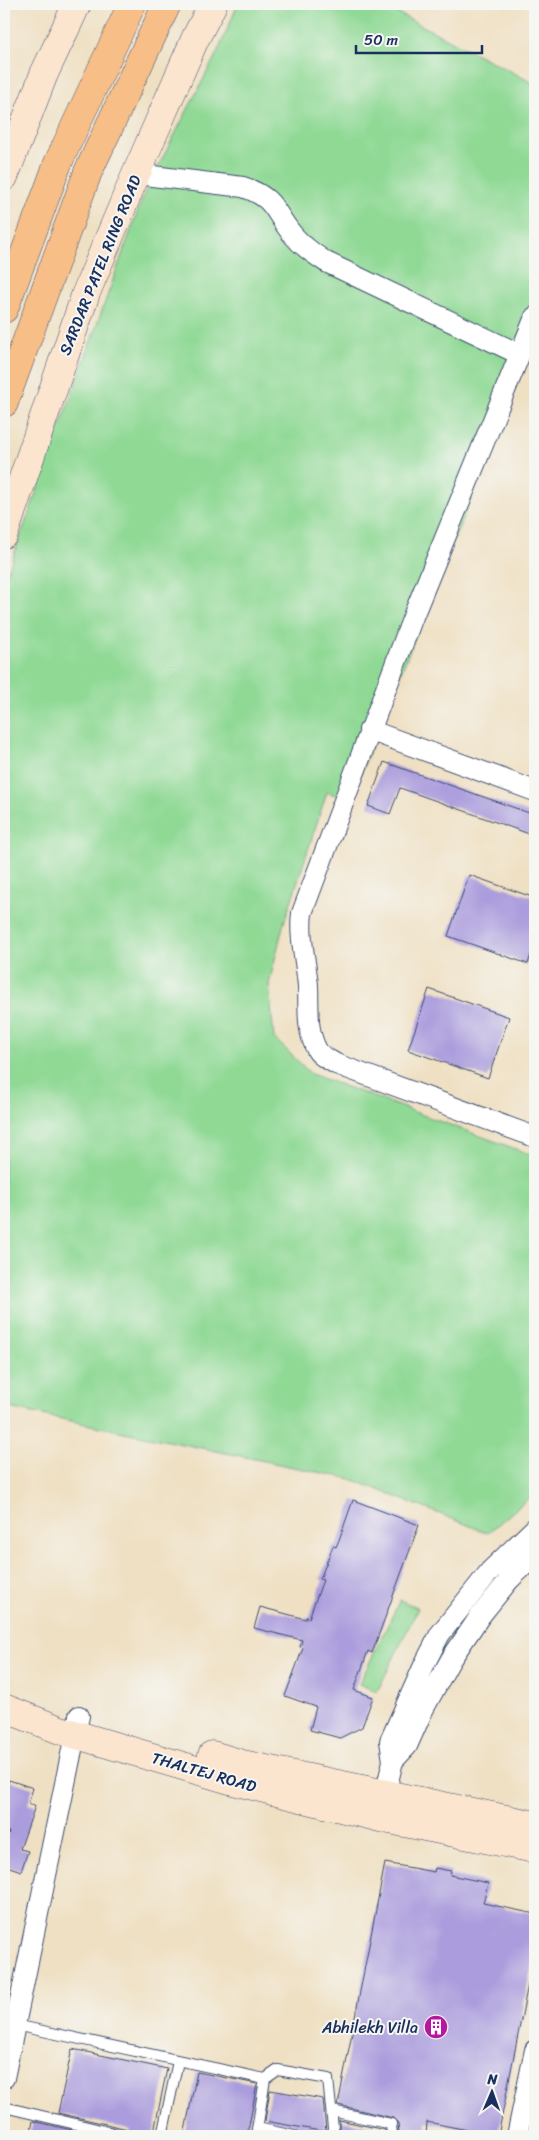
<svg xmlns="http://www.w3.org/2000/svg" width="539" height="2140" font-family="Sriracha,sans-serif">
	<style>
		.green { fill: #90d995; stroke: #56847a }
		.building { fill: #ab9ddd }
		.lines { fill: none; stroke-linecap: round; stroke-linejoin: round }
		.lane-casing { stroke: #3b4a6d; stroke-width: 12 }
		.street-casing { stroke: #3b4a6d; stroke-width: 22 }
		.secondary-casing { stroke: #3b4a6d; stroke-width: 29 }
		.highway-casing { stroke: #3b4a6d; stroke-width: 29 }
		.lane { stroke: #fff; stroke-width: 10 }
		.street { stroke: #fff; stroke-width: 20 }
		.secondary { stroke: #fce5cf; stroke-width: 28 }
		.highway { stroke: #f7be88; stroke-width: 28 }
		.labels { text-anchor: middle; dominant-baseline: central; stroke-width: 4; stroke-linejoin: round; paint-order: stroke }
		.street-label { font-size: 16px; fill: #1b2f5e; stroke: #f6f6f2 }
		.poi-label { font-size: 16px; fill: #1b2f5e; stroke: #f6f6f2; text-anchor: end }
	</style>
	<rect width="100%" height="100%" fill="#f6f6f2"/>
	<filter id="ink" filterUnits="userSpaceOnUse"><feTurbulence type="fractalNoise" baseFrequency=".02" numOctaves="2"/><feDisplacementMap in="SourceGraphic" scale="10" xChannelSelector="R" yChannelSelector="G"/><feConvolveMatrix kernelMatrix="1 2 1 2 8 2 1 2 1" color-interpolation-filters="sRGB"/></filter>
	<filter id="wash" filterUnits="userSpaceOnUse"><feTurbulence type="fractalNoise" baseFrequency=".0096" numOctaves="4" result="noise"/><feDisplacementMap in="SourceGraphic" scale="20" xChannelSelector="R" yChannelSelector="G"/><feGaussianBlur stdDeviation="1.12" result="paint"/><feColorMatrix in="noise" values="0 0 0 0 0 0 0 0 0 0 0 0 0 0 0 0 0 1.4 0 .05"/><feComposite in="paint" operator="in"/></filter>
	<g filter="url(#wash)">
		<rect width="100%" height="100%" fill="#efe0c3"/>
		<path class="green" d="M238,4h142l155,80v253l-185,463 -23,-8 -44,134 -14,58 5,54 37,36 224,82v338l-10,7 -37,32 -137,-54 -347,-72v-825l140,-388 75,-145z
			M400,1600l18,8 -41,84 -18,-8z"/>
		<g id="blocks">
			<path class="building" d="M384,762l151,53v21l-135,-48 -10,26 -22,-8z
				M469,875l66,23v44l-7,22 -80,-28z
				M429,989l80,28 -21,61 -80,-28z
				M353,1500l66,25 -47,128 -4,-2 -14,39 19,7 -11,30 -22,11 -30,-8 6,-23 -31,-11 18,-48 -3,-1 2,-7 -48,-12 6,-21 46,12 1,-3 2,2 14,-38 -3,-1 13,-33 3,1 3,-7z
				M9,1780l24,8 -5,16 7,2 -15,43 8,2 -7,20 -17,-6v-19l5,-14 -5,-2v-36z
				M385,1863l49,9 1,-4 16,3 -1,4 38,8 -5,20 52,11v35l-37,187 -71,-14 -1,14h-27l-1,-13 -5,-5 -55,-13z
				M72,2049l95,20 -14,67h-20l-2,-5 -3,-2 -70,-16z
				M197,2072l60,12 -10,52h-63z
				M270,2090l53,9 3,33 -61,-11z
				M339,2120l46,10v6l-46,-2z
				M33,2121l64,15h-67z"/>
		</g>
	</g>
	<g filter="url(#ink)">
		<use href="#blocks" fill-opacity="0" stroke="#3b4a6d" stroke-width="1"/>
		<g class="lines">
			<g class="lane-casing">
				<path id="lane" d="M15,2025l250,54 -9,57
					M265,2079l13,-9 50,9 5,49 -1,8
					M4,2107l122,29
					M332,2111l59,13 1,12
					M257,2128l37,8
					M162,2136l16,-75"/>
			</g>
			<g class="street-casing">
				<path id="street" d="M136,174l107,13c33,11 30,24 50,48 9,11 21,19 33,27l193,92
					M535,317l-121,297 -112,299c-3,25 4,48 6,73 1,21 -2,44 9,64 3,6 13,10 19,14l199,73
					M369,730l166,61
					M393,1761l14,-15 16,-36 28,-51 29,-43 29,-36 26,-25
					M382,1807l11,-46 -3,-20 35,-78 15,-29 50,-63 45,-43
					M4,2078l75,-362
					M517,2136l18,-86"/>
			</g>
			<g class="secondary-casing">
				<path id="secondary" d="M4,177l40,-103 33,-70
					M4,534l82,-241 50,-119 59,-135 18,-35
					M4,1708l56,22 177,52 143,36 155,31
					M212,1755l30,9 293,61"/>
			</g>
			<g class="highway-casing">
				<path id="highway" d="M4,309l54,-146 74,-159
					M4,403l84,-231 79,-168"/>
			</g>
			<use href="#lane" class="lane"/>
			<use href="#street" class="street"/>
			<use href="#secondary" class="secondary"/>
			<use href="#highway" class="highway"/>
		</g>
	</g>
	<defs>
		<g id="building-disc" transform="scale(1.25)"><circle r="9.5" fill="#b5179e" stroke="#f6f6f2"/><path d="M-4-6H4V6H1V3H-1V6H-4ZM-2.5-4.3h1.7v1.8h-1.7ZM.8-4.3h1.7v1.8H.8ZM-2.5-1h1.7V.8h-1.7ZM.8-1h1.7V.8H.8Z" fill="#fff"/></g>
	</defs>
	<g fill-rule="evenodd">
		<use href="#building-disc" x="436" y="2027"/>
	</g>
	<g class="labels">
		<g class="street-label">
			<text transform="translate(100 265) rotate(-68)">SARDAR PATEL RING ROAD</text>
			<text transform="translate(204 1772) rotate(16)">THALTEJ ROAD</text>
		</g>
		<g class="poi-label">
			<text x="418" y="2027">Abhilekh Villa</text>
		</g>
	</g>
	<rect width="539" height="2140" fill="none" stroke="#f6f6f2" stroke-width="20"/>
	<g transform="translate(492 2092) rotate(2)" stroke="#f6f6f2" stroke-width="4" paint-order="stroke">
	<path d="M0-4L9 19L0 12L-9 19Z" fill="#1b2f5e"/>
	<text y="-8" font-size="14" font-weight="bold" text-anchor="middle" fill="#1b2f5e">N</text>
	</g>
	<path d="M356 45v8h126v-8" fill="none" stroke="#1b2f5e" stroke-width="2.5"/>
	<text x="364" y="45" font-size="15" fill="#1b2f5e" stroke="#f6f6f2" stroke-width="4" paint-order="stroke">50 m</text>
</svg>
